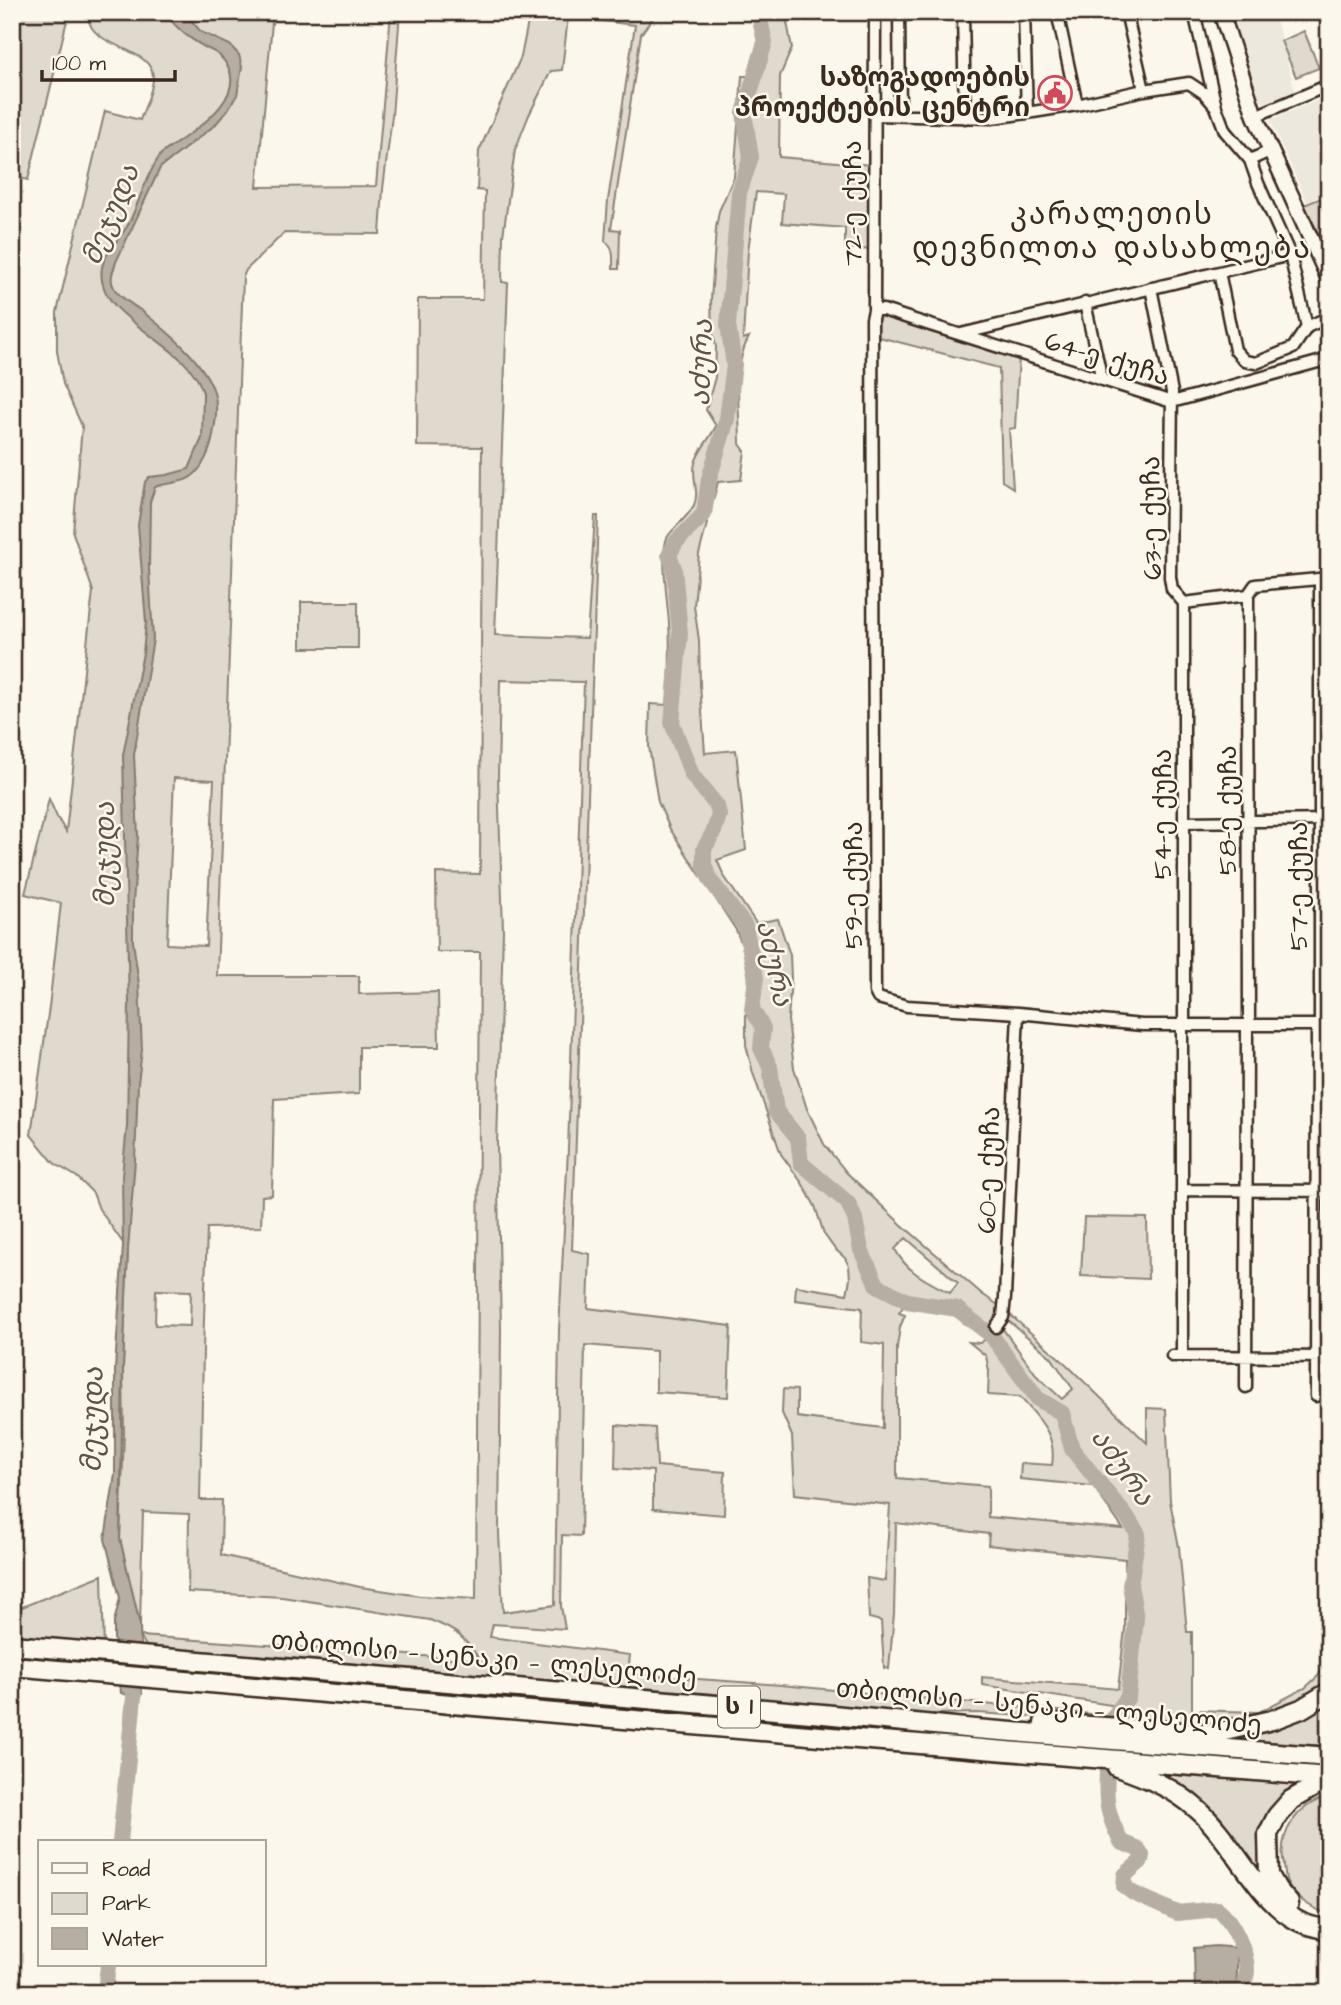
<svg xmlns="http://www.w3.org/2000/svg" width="1341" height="2005" font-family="'Architects Daughter','Noto Sans Georgian',sans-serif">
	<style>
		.built { fill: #ede8dd }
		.green { fill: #dfd9ce; stroke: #8d8276; stroke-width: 2; fill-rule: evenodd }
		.water { fill: #b6aea2; stroke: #85796d; stroke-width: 2 }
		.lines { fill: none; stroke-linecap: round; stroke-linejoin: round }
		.river { stroke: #b6aea2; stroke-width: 16 }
		.street-casing { stroke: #3b2a1e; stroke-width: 15 }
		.secondary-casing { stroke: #3b2a1e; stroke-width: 19 }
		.highway-casing { stroke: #3b2a1e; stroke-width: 23 }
		.street { stroke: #fbf7ec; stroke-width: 10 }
		.secondary { stroke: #fbf7ec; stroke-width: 14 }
		.highway { stroke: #fbf7ec; stroke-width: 18 }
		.labels { text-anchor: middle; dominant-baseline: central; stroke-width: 5; stroke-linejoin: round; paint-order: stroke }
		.shield { fill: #fbf7ec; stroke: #75685c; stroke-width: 2 }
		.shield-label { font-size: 24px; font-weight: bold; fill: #3b2a1e }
		.poi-label { font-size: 26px; font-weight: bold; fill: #3b2a1e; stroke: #fbf7ec; text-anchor: end }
		.street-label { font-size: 26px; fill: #3b2a1e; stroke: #fbf7ec }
		.water-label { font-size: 28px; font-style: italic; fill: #605246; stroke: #fbf7ec }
		.quarter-label { font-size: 30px; letter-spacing: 2px; fill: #3b2a1e; stroke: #fbf7ec }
	</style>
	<rect width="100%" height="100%" fill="#fbf7ec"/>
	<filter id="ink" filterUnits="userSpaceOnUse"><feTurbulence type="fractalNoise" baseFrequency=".0143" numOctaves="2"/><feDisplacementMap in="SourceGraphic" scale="14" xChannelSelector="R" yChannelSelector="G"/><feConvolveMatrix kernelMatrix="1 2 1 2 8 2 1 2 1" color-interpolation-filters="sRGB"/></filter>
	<g filter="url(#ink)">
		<path class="built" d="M1230,12h44l21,79 -27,12 -9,-2z
			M1327,96l2,4v93l-22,9 -37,-82z"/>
		<path class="green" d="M15,12h54l-41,168 -16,-4v-150z
			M86,12h187l-16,175 119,-1 15,-174h9l-8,104 -9,73 -3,45 -96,-1 -38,37 -3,7 -26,699h142v18l79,-2 1,55h-80v47l-85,5 -2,96 -10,1 -1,31 -54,1 -4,122 -3,150h22l-1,55 139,32 60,9 56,3 4,-647h-43l-1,-79 44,1 2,-427 -65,-1 1,-147h65l2,-108 -8,-1 2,-39 42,-94 9,-45h127l-16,22 -30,195 9,1 -1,39h-6c0,-10 2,-22 -8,-28l3,-41 27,-175 -67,-8 -6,53 -11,1 -22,44 -14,35 -12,86 -1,46 6,1 -13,352 92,3 8,-122h3l-26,734 18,4 -2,54 143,18 -3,71 -72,-5v-41l-71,-6 -4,191 -19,-1 -1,71 4,23 -72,-5 -3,13 140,18 -2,19 153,11 310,29 20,3v5l-133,-9 -90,2 -740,-66 -8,-13 340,24c-17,-24 -22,-29 -50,-40l-148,-23 -94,-5 1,-78 -46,-2 -3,113 -20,-86 4,-106 -1,-66 5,-117 -29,-41 -6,-16 -16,-16 -23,-14 -23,-28 18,-128 12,-104 -36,-9 24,-95 8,18 9,15 27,-241 -20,-58 9,-107 -19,-42 -6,-33v-39l48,-201 35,9c4,-12 13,-29 13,-42 0,-28 -47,-29 -61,-50 -3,-5 -4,-11 -6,-16zM500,680l84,2 -16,467 -9,181 -4,275 -52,7 -4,-79 2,-204 -4,-184 6,-215 -5,-153zM174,778l40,2 -8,166 -39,-2zM156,1290l35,1 -1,35 -35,-1z
			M758,12h27l7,36 -12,28 -1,81 93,8 1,85 -28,-2v-20l-63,-5 2,-29 -28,-2 -8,59 -5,88 6,-2c-17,30 -9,74 -9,107l5,7 -4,29 -23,2 -19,72 -5,52 5,34 1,44 5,69 31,-3 10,100 -29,10 7,16 32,47 22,-4 12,36 1,23 -3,42 6,48 13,41 17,35 23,29 54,51 81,70 19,13v9l-13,16 -32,-23 -49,-8 -8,12 6,2 -5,12 -3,20v131l91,8v31l135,12 -30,-43 -73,-7 1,-16 31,2c5,-31 -13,-46 -32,-68l-32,-2 1,-24 -3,-15 -17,-14 11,1 10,-7 46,66 24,13 11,38 64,81 -1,16 -6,36 5,31 -7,79 -9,10 -135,-21v-8l136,12 7,-61v-69l-137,-14 1,-11 -93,-11 -2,91 -5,55 -5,-1 -3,-47 -12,-3 -2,-40 18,3 5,-76 -95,-11 -3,-58 -10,-23 1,-24 14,1v27l86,11 1,-83 -23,-3 1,-34 -67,-8 1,-14 51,8 3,-15 -1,-13 -4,-8 -11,-10 -10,-14 -9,-28 -13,-23 -21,-29 -28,-81 -7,-28v-36l3,-24 -1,-24 -12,-31 -66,-101 -12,-27 -9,-55 1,-43 19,1c0,-27 2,-54 0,-81 -1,-18 -9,-71 -2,-86 4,-9 21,-20 27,-33 6,-13 -3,-28 1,-42 4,-14 15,-24 21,-37l-10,-16 9,-33 1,-30 -4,-17 -1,-30 5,-72 3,-17 15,-34 8,-101h13l10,-33zM906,1238l52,45 -8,10c-21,-11 -44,-21 -55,-44z
			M1304,31l15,37 -23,9 -15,-36z
			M1329,195v59l-25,-49z
			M881,313l138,43 -4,72 -6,1 4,59 -11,-7 -3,-113 -124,-32v-11z
			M301,602h57v46h-57z
			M1084,1217l63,1 1,61 -67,-3z
			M1006,1311l61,54 80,78v-35l19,1 4,92 9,46 8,85h5v78l67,2 46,-24 13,-12 11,-19v29l-37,21 -86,22 -93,-6 1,-6 15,-20 9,-79 -5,-33 7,-36v-16l-65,-86 -11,-35 -25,-16 -47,-63 10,-9 1,5 35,48 24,22 11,-10 -22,-32 -47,-40z
			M616,1425l39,3 2,38 68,6 -1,43 -71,-6v-38l-38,-3z
			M102,1575l2,78 -92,-8v-34z
			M1329,1697v49l-84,-5 1,-8z
			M1162,1774l145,11 -36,33v73l-67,-87z
			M1329,1796v119c-17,-7 -34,-16 -42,-33 -2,-4 -2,-11 -3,-16 -7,-33 13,-61 45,-70z"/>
		<path class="water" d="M165,12h22l3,7 11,13 29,13 9,10 3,12 -5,28 -10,16 -12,14 -55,43 -44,94c-3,9 -7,17 -2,26 5,10 20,17 29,24 24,19 61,49 71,80 4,13 2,29 -1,43 -2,13 -10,34 -22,42 -10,7 -24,5 -36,10l-5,15 -1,67 4,70 -19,116 4,81 -5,67v38l6,43 3,66 -4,33 -3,77 -7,90 -5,117 -3,172 20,86 2,69 -8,3 -13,-4 -7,-55v-16l6,-24 -15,-59 10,-65v-105l8,-123 -1,-70 5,-50 2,-123 -6,-248 20,-102 3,-31 -8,-97 7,-43 4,-5 18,-2 22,-6 13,-31 1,-45c-12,-52 -116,-74 -100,-130 5,-15 19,-26 26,-40 11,-23 17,-48 32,-69 26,-19 98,-59 59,-98 -3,-3 -9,-6 -14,-8 -17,-10 -30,-19 -41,-36z
			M1216,1946l22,2 -2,45h-41l-1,-45z"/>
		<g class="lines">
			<path class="river" d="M758,12l7,30 -21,71 7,44 -12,36 -11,132 6,40 -7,54 -18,60 -5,35 -28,28 -7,13 5,13 6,65 -8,90 20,52 25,31 2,9 -5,16 -10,18v16l7,16 34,45 11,52 -4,31 11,19 -2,20 9,19 6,44 22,27 3,25 47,40 7,16 6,31 16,35 30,16 50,8 34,26 47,64 24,14 10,36 57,71 9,14 -8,51 6,33 -8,79 -15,20
				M1107,1773c-2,31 1,42 14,69l17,7 4,6 -1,6 -16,14 -1,11 9,7 44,20 41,-4c14,11 29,43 29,61 0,8 -4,16 -6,23
				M120,1842l14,-145 -1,-20
				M105,1993l3,-28"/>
			<g class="street-casing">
				<path id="street" d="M875,12l-1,298 -2,9 3,673 3,6 29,8 111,7 124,12h187
					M899,12l1,103
					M963,12l2,106
					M1024,12l3,101
					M1057,12l20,93
					M1126,12l18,78
					M1194,12l22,95 9,24 25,29 8,23 32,72 17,72
					M875,115l117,3 35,-5 50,-8 67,-15 45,-7 15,10 12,14
					M1255,116l74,-31
					M1250,160l22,-10
					M1219,272l16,78 10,11 11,2 37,-15 14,-21
					M1151,288l21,104 -2,185 2,12 12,14
					M1085,303l17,77
					M874,310h9l289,92 157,-43
					M1307,327l22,-10
					M961,334l329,-79
					M1248,595l1,430
					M1248,595l7,-10 74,-7
					M1184,603v422
					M1184,603l64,-8
					M1184,822l145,-2
					M1320,1025v-446
					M1182,1190l147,1
					M996,1327l7,-10 2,-20 13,-284
					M1172,1356h10v-331
					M1182,1356l147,1
					M1246,1387l1,-362
					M1316,1396l1,-371"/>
			</g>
			<g class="secondary-casing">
				<path id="secondary" d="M1221,12l34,104 74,163"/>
			</g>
			<g class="highway-casing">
				<path id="highway" d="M12,1645l811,69 152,15 354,28
					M12,1666l808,70 509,41
					M1044,1723l168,11 60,-14 29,-11 28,-17
					M1117,1767c29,10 57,21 80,42 36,31 60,91 101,112 9,5 20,7 31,9
					M1289,1903l-12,-14 -8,-14 -1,-41 9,-18 14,-16 26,-15 12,-1"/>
			</g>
			<use href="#street" class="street"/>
			<use href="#secondary" class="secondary"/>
			<use href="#highway" class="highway"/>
		</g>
	</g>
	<defs>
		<g id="civic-ring" transform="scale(1.75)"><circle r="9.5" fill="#fbf7ec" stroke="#d1495b" stroke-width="1.5"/><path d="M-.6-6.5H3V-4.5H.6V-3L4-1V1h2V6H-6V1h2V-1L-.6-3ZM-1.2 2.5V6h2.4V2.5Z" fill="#d1495b"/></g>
	</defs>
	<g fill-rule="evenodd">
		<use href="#civic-ring" x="1055" y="93"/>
	</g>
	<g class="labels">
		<rect class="shield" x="718" y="1686.5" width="42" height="41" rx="5"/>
		<g class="shield-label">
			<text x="739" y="1707">ს 1</text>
		</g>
		<g class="poi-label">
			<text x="1030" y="78">საზოგადოების<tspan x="1030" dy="30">პროექტების ცენტრი</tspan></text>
		</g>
		<g class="street-label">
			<text transform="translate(853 203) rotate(-90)">72-ე ქუჩა</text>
			<text transform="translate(1107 359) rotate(17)">64-ე ქუჩა</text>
			<text transform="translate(1152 518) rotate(-91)">63-ე ქუჩა</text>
			<text transform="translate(1228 810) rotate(-90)">58-ე ქუჩა</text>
			<text transform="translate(1163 814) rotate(-90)">54-ე ქუჩა</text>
			<text transform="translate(854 885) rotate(-90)">59-ე ქუჩა</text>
			<text transform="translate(1299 886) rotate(-90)">57-ე ქუჩა</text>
			<text transform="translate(989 1170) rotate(-88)">60-ე ქუჩა</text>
			<text transform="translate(484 1659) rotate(5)">თბილისი — სენაკი — ლესელიძე</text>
			<text transform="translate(1049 1707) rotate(5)">თბილისი — სენაკი — ლესელიძე</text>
		</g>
		<g class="water-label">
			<text transform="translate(111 215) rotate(-67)">მეჯუდა</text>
			<text transform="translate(702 363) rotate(-88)">აძურა</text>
			<text transform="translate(105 855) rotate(-90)">მეჯუდა</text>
			<text transform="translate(774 963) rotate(78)">აძურა</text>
			<text transform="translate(93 1420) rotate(-89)">მეჯუდა</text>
			<text transform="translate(1122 1467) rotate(55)">აძურა</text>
		</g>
		<g class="quarter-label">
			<text x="1112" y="215">კარალეთის<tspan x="1112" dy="34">დევნილთა დასახლება</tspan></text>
		</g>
	</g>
	<rect width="1341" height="2005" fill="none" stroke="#fbf7ec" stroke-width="42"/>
	<rect x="21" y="21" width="1299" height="1963" fill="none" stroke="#3b2a1e" stroke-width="2.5" filter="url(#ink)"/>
	<rect x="38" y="1840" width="228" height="126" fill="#fbf7ec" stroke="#aea59a" stroke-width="2"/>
	<rect x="52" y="1863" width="35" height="10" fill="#fbf7ec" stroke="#aea59a" stroke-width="2"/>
	<text x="102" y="1876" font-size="21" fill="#3b2a1e">Road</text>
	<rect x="52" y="1893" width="35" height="21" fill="#dfd9ce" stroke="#aea59a" stroke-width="2"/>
	<text x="102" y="1910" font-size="21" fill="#3b2a1e">Park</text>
	<rect x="52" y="1928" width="35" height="21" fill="#b6aea2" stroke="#aea59a" stroke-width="2"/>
	<text x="102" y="1946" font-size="21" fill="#3b2a1e">Water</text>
	<path d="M42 70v10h133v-10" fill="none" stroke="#3b2a1e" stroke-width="3.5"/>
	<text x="52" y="70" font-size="21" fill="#3b2a1e" stroke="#fbf7ec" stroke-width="5" paint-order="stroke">100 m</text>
</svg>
